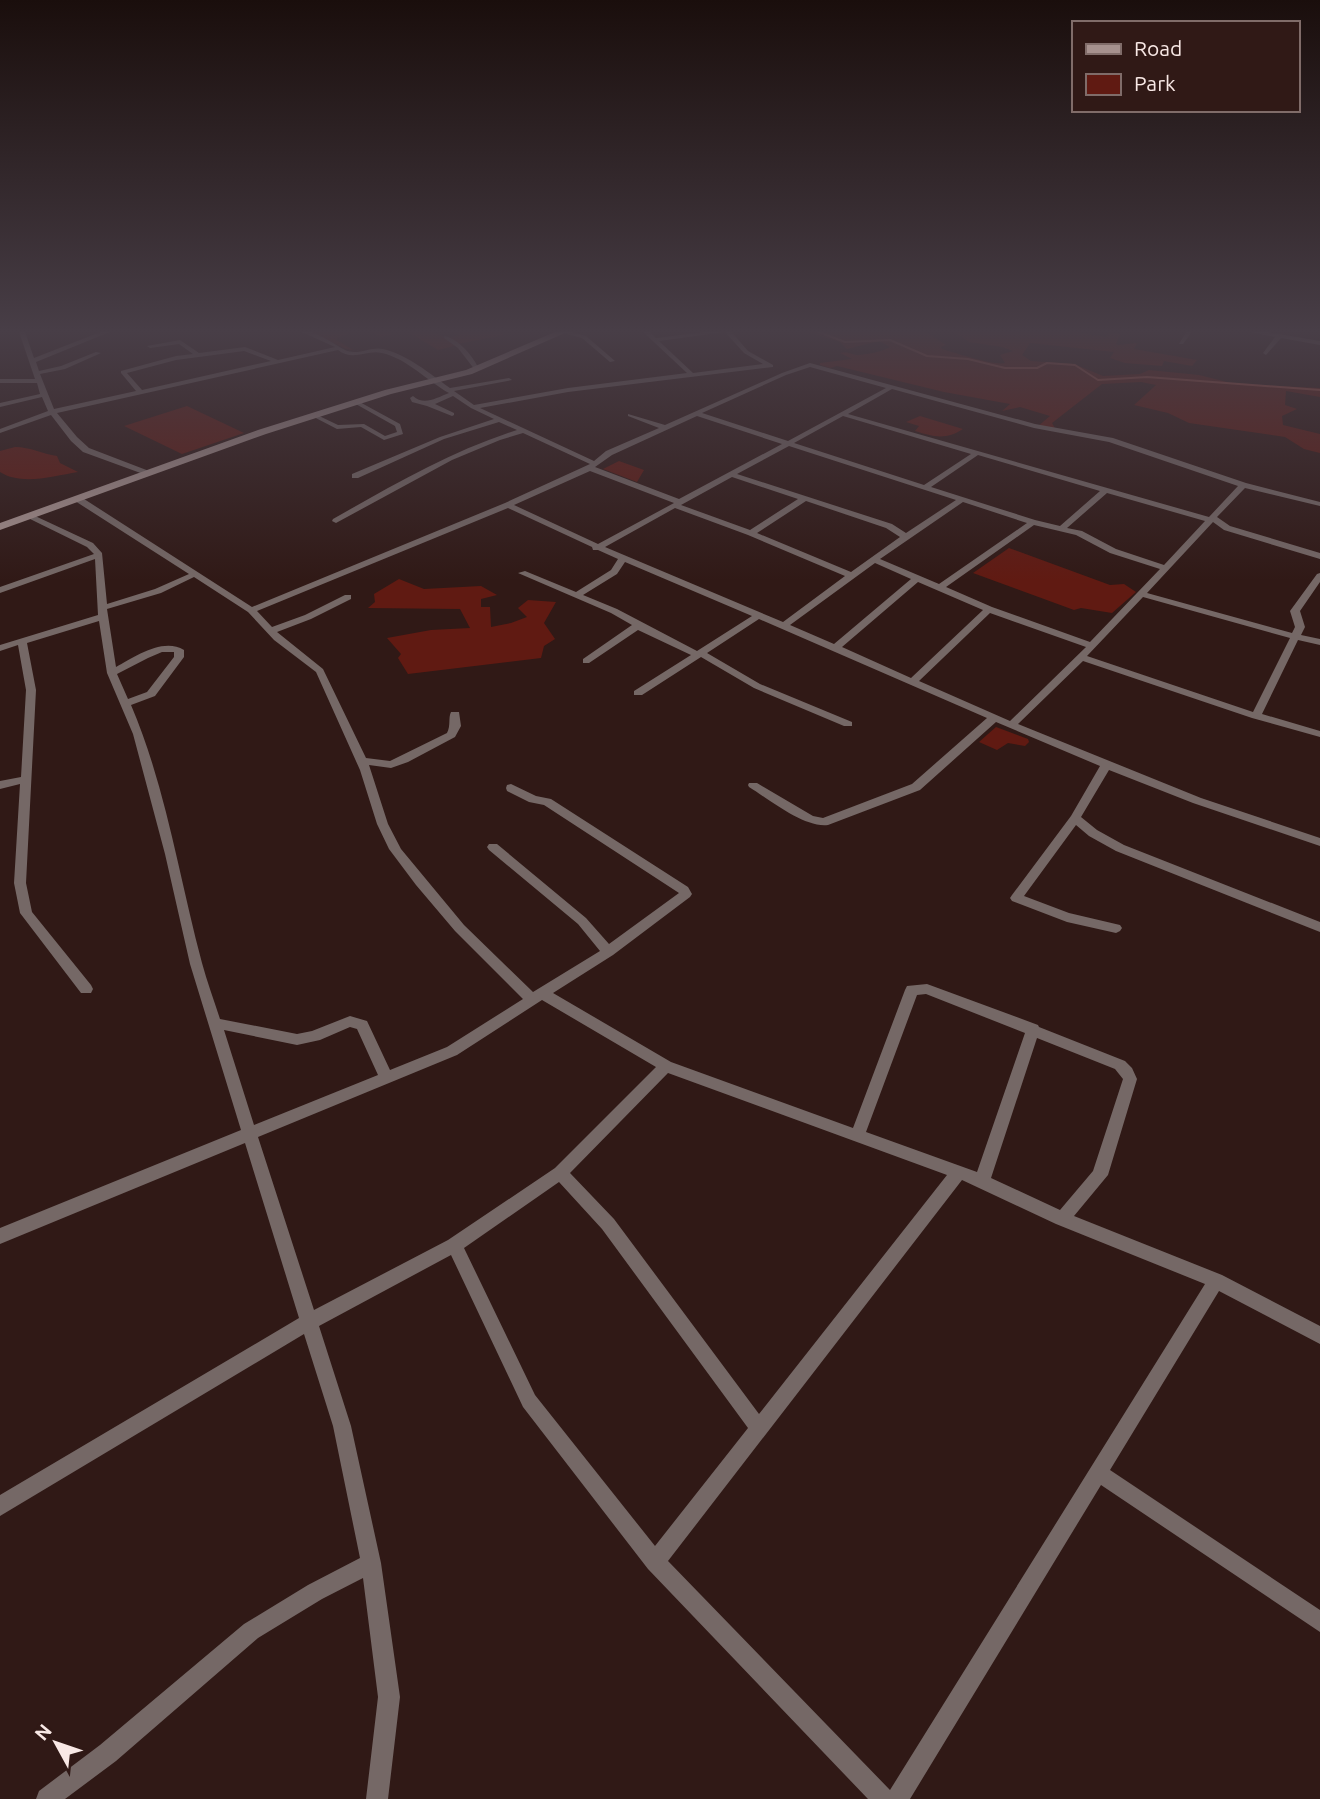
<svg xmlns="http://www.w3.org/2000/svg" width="1320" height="1799" font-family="Ubuntu,sans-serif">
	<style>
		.green { fill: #601a12 }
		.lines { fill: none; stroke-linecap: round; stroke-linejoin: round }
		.stream { stroke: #a75144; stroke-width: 2 }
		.street { fill: #756866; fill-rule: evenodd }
		.secondary { fill: #a6918e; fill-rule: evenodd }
	</style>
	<rect width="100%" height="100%" fill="#301916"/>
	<path class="green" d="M304,329h84l5,5 -12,3c-17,-10 -26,-6 -46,2l18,11 -7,-1z
		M429,329h14l-9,3 24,13 -20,5 -28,-17z
		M453,329h42l9,6 -47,9 -8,-6 9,-3z
		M798,329h123l25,16 -5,2 1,2c14,4 53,17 63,14l-5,-8 13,-4 -11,-4 -33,-5 -18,-13h109l46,8 3,-5 11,2 -4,10 2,1 19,-2 -3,6 63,11 -5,6 -28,-5 -2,5 -37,-3 -15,-5 4,-6 -84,-9 -8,12 9,6 43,3 29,12 37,-2 9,-4 50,5 36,9 85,4v9l-34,-6 -1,14 12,4 -15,7 1,9 37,9v19l-16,-4 -19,-12 -96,-14 -21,-10 -34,-8 22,-20 -15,-3 -39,2 -50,39 4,7 -19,-3 13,-11 -30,-9 -18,4 8,-7 -66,-12 -107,-26 -7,2 -10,-3v-2l32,-4 -12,-6c8,-2 9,1 17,2 9,0 27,-4 33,-8l-11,-6 -32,8 -7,-7z
		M187,406l57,27 -62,21 -58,-28z
		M920,416l43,13c-17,11 -29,8 -48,2l4,-5 -13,-4z
		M15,447c16,0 27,7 42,9l3,7 18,9c-25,4 -56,14 -78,0v-21z
		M619,461l25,9 -7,12 -34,-13z
		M1009,548l101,37 14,-1 12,8 -24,21 -31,-5 -7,2 -101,-37z
		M399,579l25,10 57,-3 16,9 -16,4v8h9l1,20 20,-4 16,-6 -9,-9 10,-8 28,2 -12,21 11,16 -11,7 -3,12 -133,16 -10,-16 3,-4 -14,-16 44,-8 39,-2 -10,-19 -92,-1 7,-6 -1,-8z
		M996,727l32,12 1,3 -4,4 -17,-3 -11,7 -18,-8z"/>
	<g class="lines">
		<path class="stream" d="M811,329l34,13 45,-2 37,16 41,3 37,9h32l10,-5 28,2 23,15 49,-3 173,13"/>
		<path class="street" d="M18,329h6l10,29 74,-29h9l-81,33 3,9 22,-5 35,-14 5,1 -36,16 -25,5 14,35 82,-18 -15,-18v-2l55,-15 17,-2 -14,-10 -29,4 -3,-2 33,-6 19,13 46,-6 33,13 57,-13 -40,-18c19,0 35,13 50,21 13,6 26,-4 38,-1 25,6 46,24 67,39l59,-10 3,2 -58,11 20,14 94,-17 119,-15 -47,-44h7l9,9 73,-9 19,22 25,14v2l-205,25 -88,16 114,53 12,-10 53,-23 -31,-12v-2l37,11 117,-52 28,-10 225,61 78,14 133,45 74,19v4l-75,-18 -28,29 13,9 90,27v6l-96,-29 -11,-8 -66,71 145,40 3,-6 -5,-16 27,-37 3,-1v9l-20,29 5,16 -4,8 19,4v6l-22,-5 -36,74 58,17v6l-68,-19 -169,-57 -65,63 183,74 119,40v8l-127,-43 -84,-33 -28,47 16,13 27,15 196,77v10l-204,-81 -27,-15 -13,-11 -52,71 45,17 51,12 2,3 -2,3 -4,2 -49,-11 -55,-21 -2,-3 2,-3 59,-79 29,-50 -104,-44 -76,68 -92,35c-24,3 -58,-25 -79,-38l-1,-2 1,-2h8l56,33 10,2 89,-34 75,-66 -228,-99 -52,34 53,31 92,38v4h-8l-90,-38 -53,-31 -59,38h-8v-4l57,-36 -53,-25 -49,33h-6v-4l49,-34 -21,-12 -93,-40 7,-2 51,21 35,-22 7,-11 -20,-9h-5l-1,-3 -84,-39 -251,103 15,16 33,-12 40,-20h6v4l-40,20 -34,13 46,37 43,89 24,3 57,-28c4,-7 1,-15 4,-21h8l2,14 -6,11 -47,25 -17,6 -22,-3 19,59 13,25 63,76 69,67 67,-41 -22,-27 -89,-74 -2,-3 2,-3h8l89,74 23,26 70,-51 -135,-88 -15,-3 -22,-11 -1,-3 1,-3 4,-1 25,12 15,3 137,88 4,7 -2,3 -77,58 -60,38 118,69 182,66 52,-138 2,-4 20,-2 111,41 1,2 86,34 7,7 5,11 -29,96 -34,41 148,59 98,51v18l-101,-53 -109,179 210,140v22l-219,-147 -191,314h-42l-220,-230 -125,-162 -72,-152 -132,71 32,100 30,137 19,134 -12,102h-22l12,-102 -15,-119 -41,21 -64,39 -142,123 -51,38h-29l3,-8 61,-46 144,-121 64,-39 52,-27 -27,-132 -29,-92 -304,182v-21l299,-177 -54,-175 -245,101v-16l241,-98 -51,-166 -25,-110 -32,-120 -26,-61 -8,-52 -72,22 9,47 -10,193 6,29 59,73 2,4 -2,4h-10l-61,-80 -6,-30 6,-99 -20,5v-8l21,-4 5,-87 -8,-45 -18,6v-6l98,-30 -3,-56 -95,34v-6l94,-33 -7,-7 -61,-30 7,-2 60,28 9,10 5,51 48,-15 34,-15 -114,-73v-4h6l171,110 253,-104 85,-39 -67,-31 -23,7 -48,20 -116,63 -4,-2 1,-2c60,-34 118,-68 184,-89l-18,-8 -55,17 -86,39h-6v-4l88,-37 54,-18 -23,-11 -18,-12 -18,8 19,9v2l-2,1 -25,-10 -15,-4 -2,-4 3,-2c11,10 23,2 36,-3 -22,-12 -41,-34 -67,-40 -15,-4 -29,9 -44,-3l-281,63 20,24 12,11 60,23v4h-3l-63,-23 -12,-11 -20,-26 -51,18v-4l48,-18 -6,-14 -42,10v-4l40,-9 -3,-11h-37v-4h35zM725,332l19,21 19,11 -70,9 -34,-32zM244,351l27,10 -129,29 -15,-17 49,-13zM810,367l76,21 -98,53 -86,-28 84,-38zM892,389l142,39 75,14 129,44 -29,31 -361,-103zM697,416l85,28 -103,55 -84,-32 17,-12zM843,416l128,38 -47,31 -130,-42zM789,446l167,54 -50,33 -14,-9 -155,-50zM978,455l122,36 -40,35 -25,-6 -104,-33zM590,471l84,32 -76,41 -84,-39zM732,477l66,22 -48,31 -69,-25zM1107,493l98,28 -41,44 -48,-16 -34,-18 -15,-3zM806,501l80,27 14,9 -49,35 -94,-39zM963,502l64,21 -88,61 -59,-25zM675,508l73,27 97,41 -62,46 -178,-75zM1034,525l42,10 34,18 50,16 -70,73 -98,-35 -46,-20zM625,562l127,54 -55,35 -80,-42 -34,-14 34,-21zM875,563l36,16 -77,65 -44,-19zM194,577l54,35 26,28 42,32 44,98 17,54 12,25 27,36 39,46 68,68 -76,48 -57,23 -23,-49 -17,-5 -38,15 -15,3 -77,-15c-6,-19 -13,-37 -18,-56 -23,-86 -36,-176 -71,-258l24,-9 29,-39v-7c-21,-13 -50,7 -68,17l-9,-58 54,-16zM918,582l65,28 -72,68 -69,-31zM1143,597l147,41 -37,74 -166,-56zM990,613l96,34 -76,74 -91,-40zM162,652h12v5l-27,35 -19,7 -11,-25 31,-16zM926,994l99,39 -48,139 -111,-40 51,-137zM542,1000l114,67 -101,101 -107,72 -134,70 -56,-173 199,-82zM350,1027l7,2 21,46 -124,50 -30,-95 73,15 23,-5zM1037,1038l78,31 8,10 -30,92 -33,39 -69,-32zM668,1073l279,102 -188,239 -145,-195 -44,-46zM962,1180l94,44 149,60 -315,506 -222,-229zM559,1182l43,47 146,199 -93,118 -120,-151 -71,-147z
			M1188,329h6l-11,15h-4z
			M1236,329h14l70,12v4l-39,-7 -15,17 -3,-2 12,-16z
			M565,330l21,6 29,25 -5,1 -28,-24 -19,-5z
			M444,336c14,2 31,22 35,34h-4l-17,-22 -14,-10z
			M356,400l44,24 3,10 -19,6 -23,-13 -24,2 -27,-14 5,-1 23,11 26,-1 21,12 12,-4 -2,-6 -41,-23 -1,-1z"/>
		<path class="secondary" d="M562,329h12l-102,45 -81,20 -125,40 -266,96v-7l258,-93 127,-40 81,-20z"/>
	</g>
	<linearGradient id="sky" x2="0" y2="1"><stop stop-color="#1a0e0c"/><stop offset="0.57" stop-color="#483e47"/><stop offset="1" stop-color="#483e47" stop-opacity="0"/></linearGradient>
	<rect width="1320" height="581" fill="url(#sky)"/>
	<rect x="1072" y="21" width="228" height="91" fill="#301916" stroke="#806c69" stroke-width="2"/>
	<rect x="1086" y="44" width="35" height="10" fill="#a6918e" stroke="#806c69" stroke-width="2"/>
	<text x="1134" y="56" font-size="21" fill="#f8e8e5">Road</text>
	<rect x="1086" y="74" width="35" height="21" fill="#601a12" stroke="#806c69" stroke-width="2"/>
	<text x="1134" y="91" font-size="21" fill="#f8e8e5">Park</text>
	<g transform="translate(56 1743) rotate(310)" stroke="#301916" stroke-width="5" paint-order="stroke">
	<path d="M0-5L12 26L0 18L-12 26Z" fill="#f8e8e5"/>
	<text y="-10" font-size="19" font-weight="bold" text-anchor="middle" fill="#f8e8e5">N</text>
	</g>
</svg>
